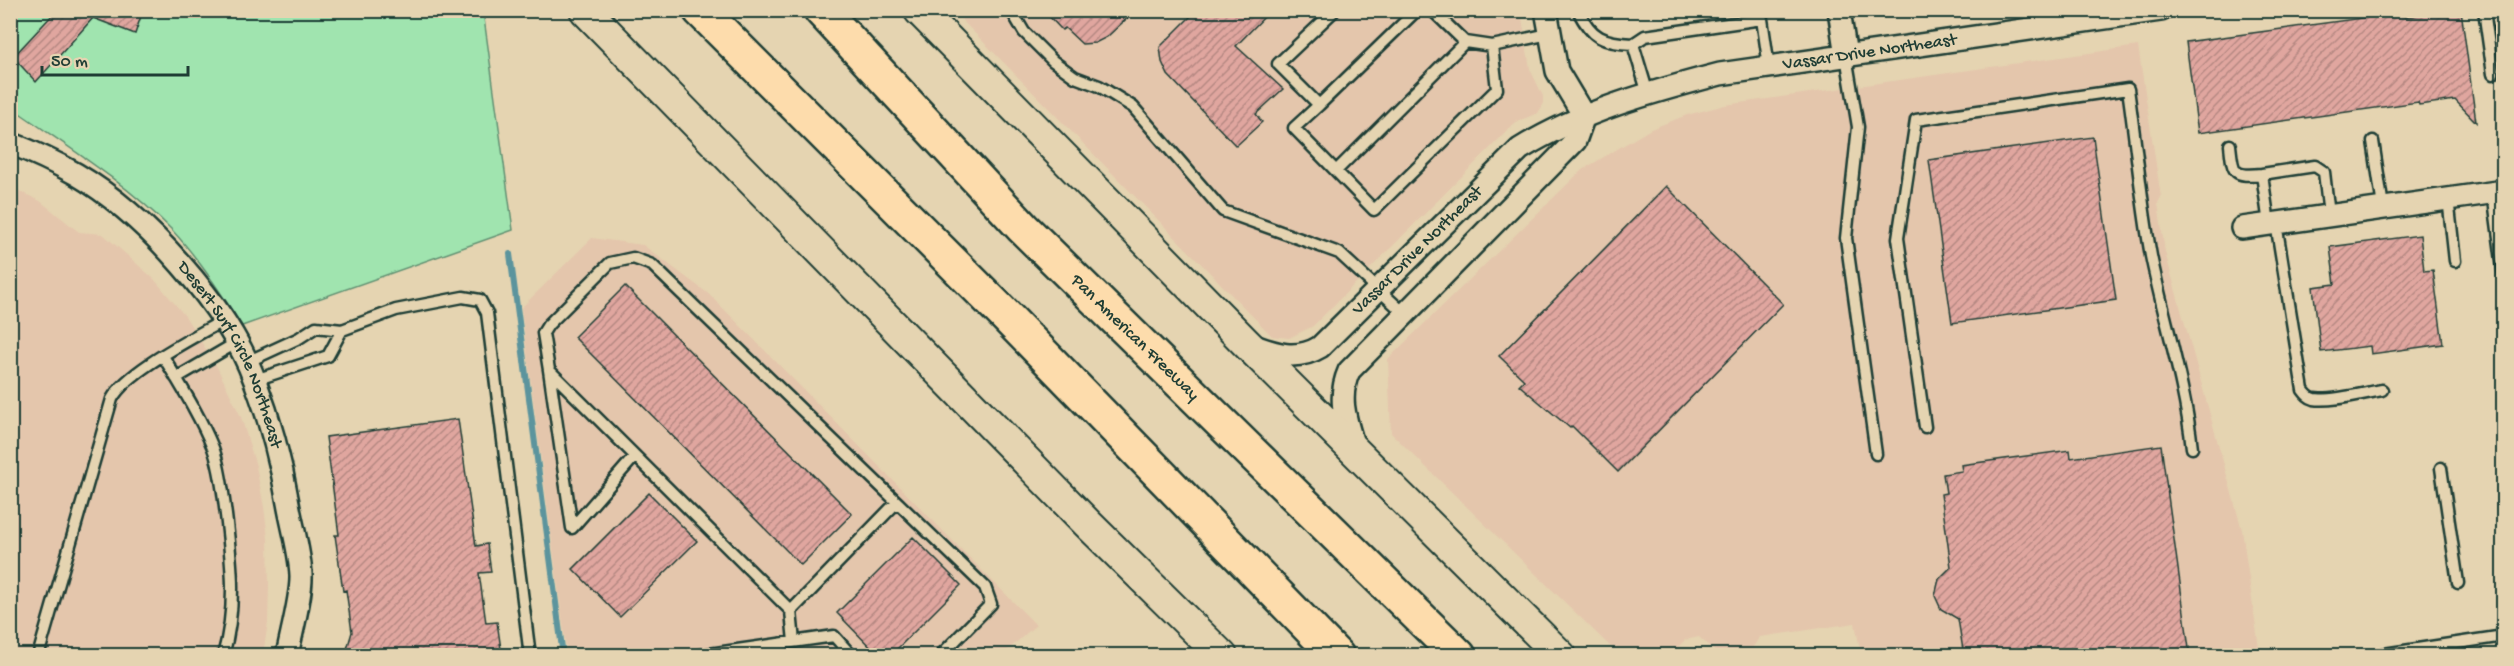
<svg xmlns="http://www.w3.org/2000/svg" width="2514" height="666" font-family="'Gochi Hand',sans-serif">
	<style>
		.built { fill: #e4c6ac }
		.pitch { fill: #a0e4af; stroke: #609072; stroke-width: 1.5 }
		.lines { fill: none; stroke-linecap: round; stroke-linejoin: round }
		.stream { stroke: #5b949d; stroke-width: 6 }
		.building { fill: url(#building-hatch); stroke: #1f3d34; stroke-width: 1.5 }
		.lane-casing { stroke: #1f3d34; stroke-width: 15 }
		.street-casing { stroke: #1f3d34; stroke-width: 26 }
		.secondary-casing { stroke: #1f3d34; stroke-width: 34 }
		.highway-casing { stroke: #1f3d34; stroke-width: 38 }
		.lane { stroke: #e5d4b1; stroke-width: 10 }
		.street { stroke: #e5d4b1; stroke-width: 21 }
		.secondary { stroke: #e5d4b1; stroke-width: 30 }
		.highway { stroke: #fddcac; stroke-width: 33 }
		.labels { text-anchor: middle; dominant-baseline: central; stroke-width: 6; stroke-linejoin: round; paint-order: stroke }
		.street-label { font-size: 18px; fill: #1f3d34; stroke: #e5d4b1 }
	</style>
	<defs>
		<pattern id="building-hatch" width="6" height="6" patternUnits="userSpaceOnUse" patternTransform="scale(1.5)"><rect width="6" height="6" fill="#e0a69f"/><path d="M-1 1l2-2M0 6l6-6M5 7l2-2" fill="none" stroke="#b58882"/></pattern>
	</defs>
	<rect width="100%" height="100%" fill="#e5d4b1"/>
	<filter id="ink" filterUnits="userSpaceOnUse"><feTurbulence type="fractalNoise" baseFrequency=".0167" numOctaves="2"/><feDisplacementMap in="SourceGraphic" scale="12" xChannelSelector="R" yChannelSelector="G"/><feConvolveMatrix kernelMatrix="1 2 1 2 8 2 1 2 1" color-interpolation-filters="sRGB"/></filter>
	<g filter="url(#ink)">
		<path class="built" d="M953,11h568l9,58 13,27v9l-5,8 -22,9 -203,204 -24,12 -17,-2z
			M2138,46l23,151 -3,6 7,49 77,278 18,125h-399l-6,-32 -95,14 -13,18h-28l-20,-18 -14,3 -15,15h-29l-5,-3 -4,3h-13l-228,-222 -3,-74 194,-189 69,-41 36,-14 38,-10z
			M11,187l29,14 39,31 24,2 51,45 31,37 32,51 24,50 15,49 8,41 4,31 1,47 -1,37 -5,33 -252,1z
			M592,238l51,7 67,50 326,330 -34,30h-435l-46,-347z"/>
		<path class="pitch" d="M11,11h472l30,219 -271,96c-21,-33 -43,-67 -70,-96 -47,-48 -107,-85 -161,-123z"/>
		<g class="lines">
			<path class="stream" d="M510,254l53,402"/>
		</g>
		<path class="building" d="M57,10h86l-8,24 -42,-16 -57,64 -23,-25z
			M1043,10h93l-29,27 -12,6 -13,1 -17,-16 -3,2z
			M1197,10h74l-35,36 47,43 -27,25 6,8 -26,24 -68,-71 -6,-13 -2,-15z
			M2453,10h8l15,112 -21,-22 -36,5 -1,-3 -220,31 -12,-91 220,-30v5z
			M2093,137l23,163 -164,23 -23,-163z
			M1666,186l117,118 -165,168 -46,-46 -2,2 -51,-43 5,-5 -25,-24z
			M2420,235l4,36 9,-1 10,74 -72,10 -1,-8 -49,6 -8,-65 22,-3 -5,-37z
			M625,286l227,228 -51,51 -227,-228z
			M458,419l18,127 11,-2 4,28 -12,1 7,50 11,-1 5,34h-157l7,-24 -6,-42 -3,1 -8,-56h4l-13,-98z
			M2161,445l29,211h-226l-6,-37 -17,-10 -6,-13 4,-17 12,-12 -10,-73 5,-1 -3,-19 19,-3 -1,-6 109,-15 1,8z
			M649,493l48,48 -77,76 -47,-48z
			M913,537l48,48 -71,71h-11l-42,-43z"/>
		<g class="lines">
			<g class="lane-casing">
				<path id="lane" d="M1011,10l13,22 29,29 22,16 24,9 34,21 90,104 116,42 66,61
					M1335,10l-57,54 41,41 -25,23 80,82 123,-121 -5,-43 57,-12
					M1432,10l33,32
					M1578,10c13,28 26,33 55,34
					M2484,10l9,64
					M1846,56l12,71 -12,111 30,216
					M1648,94l-15,-50 12,-8 117,-17 7,48
					M1319,105l98,-95
					M2373,141l10,66
					M2230,145c3,28 2,32 32,29
					M1336,171l129,-129 27,4
					M2493,192l11,84
					M2448,198l7,63
					M2276,223l27,167c3,4 6,8 11,9 17,3 50,-6 68,-9
					M2269,224l-7,-50 53,-8 9,6 5,43
					M163,356c18,30 37,60 50,92 8,21 10,46 13,67 6,51 11,91 -3,141
					M247,362l52,-24 17,-11 26,3 54,-20 67,-13 17,3 7,13 43,343
					M549,370l-6,-37 5,-8 62,-62 23,-5 19,7 245,237
					M176,378l60,-35
					M255,380l73,-24 14,-26
					M1925,427l-27,-189 18,-118 212,-31c8,55 13,112 23,167 13,64 34,127 41,192
					M635,456l-63,72 -23,-158 242,241
					M2441,468l17,115
					M794,642l-3,-31 106,-109 88,85 6,17 -51,52
					M2377,655l127,-19
					M38,656l74,-257c15,-28 81,-61 110,-78
					M695,656l139,-20 18,20"/>
			</g>
			<g class="street-casing">
				<g id="street">
					<path d="M1546,10l11,61 27,45"/>
					<path d="M1839,10l7,46"/>
					<path id="s1" d="M10,143c23,9 45,19 66,31 68,40 152,132 179,207 15,39 26,81 33,122 4,23 12,49 13,72 1,20 -10,59 -14,81"/>
					<path d="M2242,228l262,-37"/>
					<path id="s2" d="M1252,345c23,9 45,16 68,2l200,-198c62,-38 131,-57 200,-75l441,-64"/>
					<path d="M1354,447c-8,-26 -17,-49 -5,-76l226,-230 9,-25"/>
				</g>
			</g>
			<g class="secondary-casing">
				<path id="secondary" d="M585,10l503,514 134,132
					M919,10l326,332 316,314"/>
			</g>
			<g class="highway-casing">
				<g id="highway">
					<path d="M700,10l301,301 336,345"/>
					<path id="s3" d="M821,10l202,218 436,428"/>
				</g>
			</g>
			<use href="#lane" class="lane"/>
			<use href="#street" class="street"/>
			<use href="#secondary" class="secondary"/>
			<use href="#highway" class="highway"/>
		</g>
	</g>
	<g class="labels">
		<g class="street-label">
			<text stroke="none"><textPath href="#s2" startOffset="718">Vassar Drive Northeast</textPath></text>
			<text stroke="none"><textPath href="#s2" startOffset="208">Vassar Drive Northeast</textPath></text>
			<text stroke="none"><textPath href="#s3" startOffset="454">Pan American Freeway</textPath></text>
			<text stroke="none"><textPath href="#s1" startOffset="316">Desert Surf Circle Northeast</textPath></text>
		</g>
	</g>
	<rect width="2514" height="666" fill="none" stroke="#e5d4b1" stroke-width="36"/>
	<rect x="18" y="18" width="2478" height="630" fill="none" stroke="#1f3d34" stroke-width="2" filter="url(#ink)"/>
	<path d="M42 66v9h146v-9" fill="none" stroke="#1f3d34" stroke-width="3"/>
	<text x="51" y="66" font-size="18" fill="#1f3d34" stroke="#e5d4b1" stroke-width="4.5" paint-order="stroke">50 m</text>
</svg>
